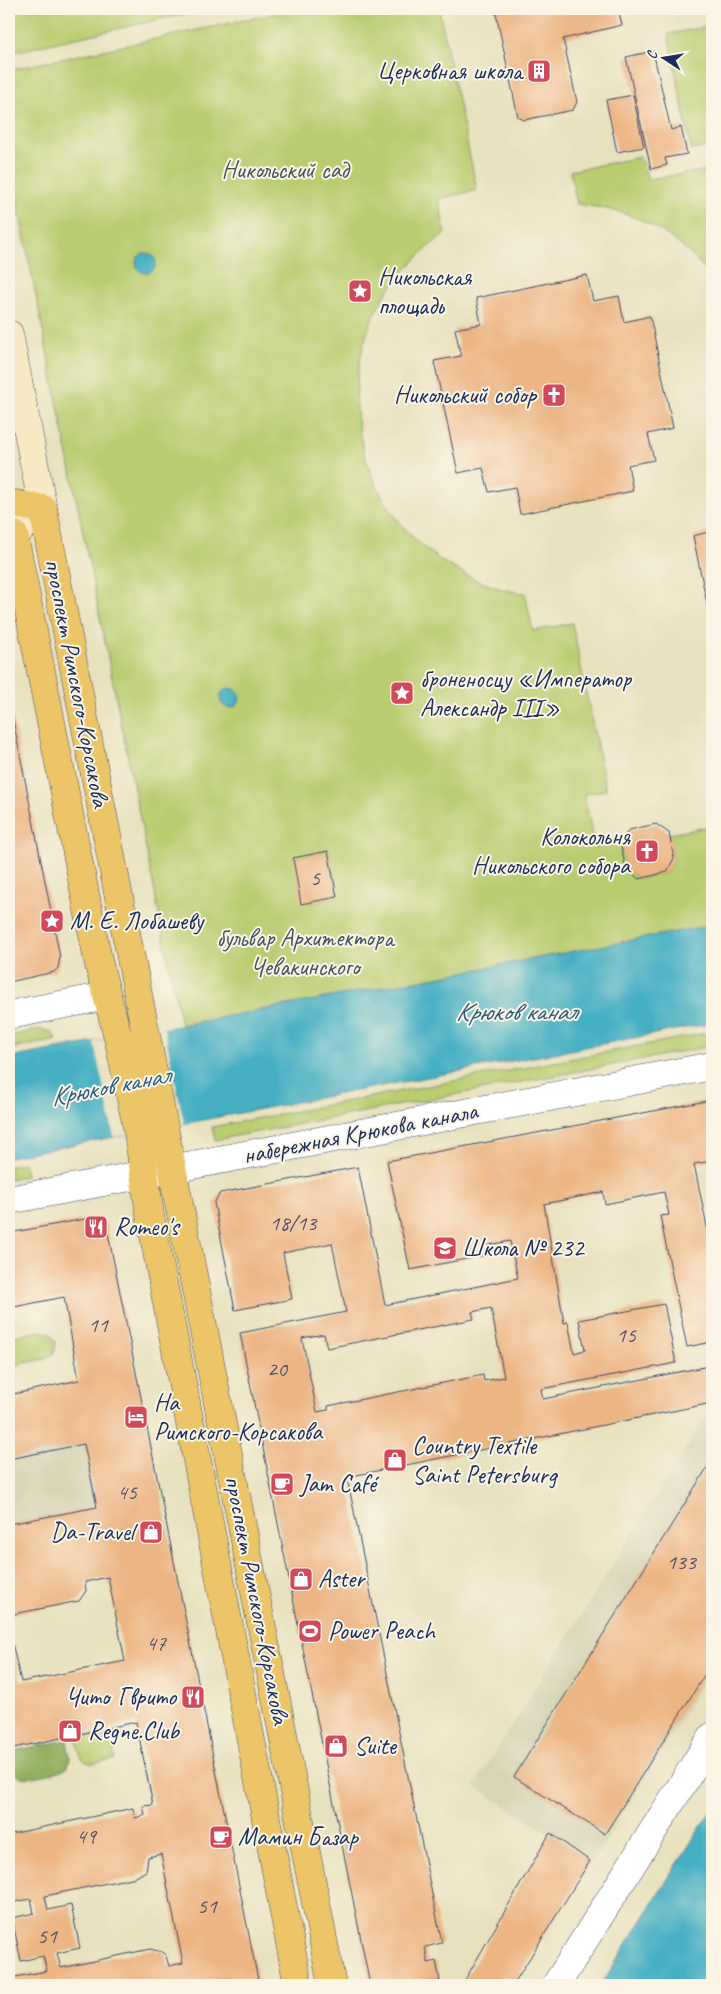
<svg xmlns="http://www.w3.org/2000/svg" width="721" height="1994" font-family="Caveat,sans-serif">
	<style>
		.built { fill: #d8d5b7 }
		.green { fill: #b9cc6f; stroke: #6a7e66; fill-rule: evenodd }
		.forest { fill: #92b062; stroke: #567060 }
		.water { fill: #44afc2; stroke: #306f90 }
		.pier { fill: #e8e1bd }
		.building { fill: #ecb584; fill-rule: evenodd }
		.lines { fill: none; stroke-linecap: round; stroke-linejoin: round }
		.minor-casing { stroke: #3a4a6c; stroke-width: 29 }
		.secondary-casing { stroke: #3a4a6c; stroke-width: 29 }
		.primary-casing { stroke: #3a4a6c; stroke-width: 29 }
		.minor { stroke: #fff; stroke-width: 28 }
		.secondary { stroke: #f8e8c3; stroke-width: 28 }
		.primary { stroke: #edc569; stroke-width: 28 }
		.labels { text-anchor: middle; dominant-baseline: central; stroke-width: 4; stroke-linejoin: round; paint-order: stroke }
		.number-label { font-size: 22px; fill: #4f5068 }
		.poi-label { font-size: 25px; fill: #1b2f5e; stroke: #fcf5e5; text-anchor: start }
		.park-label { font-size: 25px; fill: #425662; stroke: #fcf5e5 }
		.street-label { font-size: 25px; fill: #1b2f5e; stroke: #fcf5e5 }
		.water-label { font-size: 26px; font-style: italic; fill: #295c81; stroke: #fcf5e5 }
	</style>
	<rect width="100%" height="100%" fill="#fcf5e5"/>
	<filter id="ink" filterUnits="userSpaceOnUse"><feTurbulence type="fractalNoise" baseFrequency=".02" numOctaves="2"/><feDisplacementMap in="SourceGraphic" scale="10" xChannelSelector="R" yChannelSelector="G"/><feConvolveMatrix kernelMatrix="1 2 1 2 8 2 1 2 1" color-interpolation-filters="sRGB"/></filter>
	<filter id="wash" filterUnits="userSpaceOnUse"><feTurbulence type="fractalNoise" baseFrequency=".0096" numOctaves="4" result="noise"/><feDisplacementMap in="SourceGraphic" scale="20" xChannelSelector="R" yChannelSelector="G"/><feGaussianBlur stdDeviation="1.12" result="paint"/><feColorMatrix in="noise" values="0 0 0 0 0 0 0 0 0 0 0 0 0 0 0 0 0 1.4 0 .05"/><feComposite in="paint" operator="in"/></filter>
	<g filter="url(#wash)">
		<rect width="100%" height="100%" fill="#e8e1bd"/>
		<path class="built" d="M143,1401l28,139 -162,32v-144z
			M712,1407v262l-119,193 -119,-76z"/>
		<path class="green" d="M9,9h197l-197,44z
			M296,9h143l38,181 -38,9 6,34c-30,25 -59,52 -74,89 -36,93 -3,199 86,248 21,12 44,21 68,23l8,38 39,-8 34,167 -22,4 11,54 26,-5 5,26 13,10 28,-7 7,-14 -5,-24 43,-8v99l-531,100 -172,-865v-90zM328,851l9,46 -29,6 -15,-45z
			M710,26l2,13v107l-21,4 -23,-116z
			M640,157l8,22 64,-9v107c-26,-30 -54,-54 -93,-65 -14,-4 -28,-6 -42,-8l-7,-33z
			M41,1029l10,3 6,8 -48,9v-13z
			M712,1032v14l-497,94 -3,-13z
			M24,1163l2,13 -17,3v-13z
			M40,1331l10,2 6,9 -2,11 -9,6 -36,7v-29z
			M109,1730l6,29c-28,6 -33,10 -39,-21z"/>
		<path class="forest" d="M67,1740l3,18 -2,9c-9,5 -43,15 -51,8 -6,-4 -6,-16 -8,-23z"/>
		<path class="water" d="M136 263a10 10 0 1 1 20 0a10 10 0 1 1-20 0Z
			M220 698a10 10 0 1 1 20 0a10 10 0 1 1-20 0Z
			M712,925v98l-703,134v-99z
			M712,1809v176h-111z"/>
		<path class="pier" d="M164,1028l20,96 -70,13 -20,-95z"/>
		<g id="blocks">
			<path class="building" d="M495,9h123l4,16 -59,14 14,63 -4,8 -49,10 -6,-3z
				M653,51l18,79 10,-3 6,27 -22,4 2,7 -16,4 -25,-112z
				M633,95l11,52 -27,5 -11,-52z
				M587,275l6,26 26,-5 5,26 26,-6 23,112 -25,6 6,26 -26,5 5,26 -113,23 -5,-27 -26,5 -6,-24 -25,5 -24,-112 27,-5 -6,-27 26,-5 -5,-26z
				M712,531v92h-1l-18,-87z
				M10,704l50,253 -2,11 -4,4 -45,10z
				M656,824l13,9 5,25 -7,14 -28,7 -13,-10 -6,-27 9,-12z
				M328,851l9,46 -36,7 -8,-46z
				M712,1100v61l-18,3 18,87v91l-25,5 -27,-131 9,-1 -5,-23 -59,12 -2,-12 -59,12 20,119 4,-1 6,31 11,-3 -6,-30 85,-16 12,59 -135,26 2,10 166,-33 3,21v16l-365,74 95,466 -17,4 3,16 8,-2 4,20 -8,2 1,2h-63l-130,-652 106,-21 -14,-69 -49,10 9,46 -57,11 -21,-107 6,-10 138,-26 27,138 133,-27 -8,-37 -26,5 2,9 -76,15 -23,-109zM491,1308l13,69 -20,4 -1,-6 -155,31v4l-11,2 -15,-74 22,-4 3,14 147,-29 -2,-7z
				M96,1217l10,6 153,762h-250v-7l38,-7 -4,-15 -22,5 -9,-43 22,-5 -3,-14 -22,4v-74l2,5 122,-26 2,10 10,-3 -2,-9 10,-1 -17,-83 -127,27v-120l12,53 104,-21 -17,-84 -23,5 1,9 -7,10 -70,14v-91l88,-17 -13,-63 -75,15v-64l70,-15 -15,-83 -55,11v-75zM161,1854l22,109 -14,3 -3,-10 -4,-4 -12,-3 -89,19 -4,-15 23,-5 -9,-43 -23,5 -3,-14 91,-19 10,-6 2,-14z
				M712,1460v203l-107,171 -91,-57z
				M550,1833l40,28 -77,124h-51z"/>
		</g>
	</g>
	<g filter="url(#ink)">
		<use href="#blocks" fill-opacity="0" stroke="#3a4a6c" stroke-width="1"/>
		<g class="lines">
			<g class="minor-casing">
				<path id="minor" d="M9,1015l98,-19
					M9,1200l703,-134
					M556,1985l156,-248"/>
			</g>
			<g class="secondary-casing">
				<path id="secondary" d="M9,334l34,175 -29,26 -5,-25"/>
			</g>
			<g class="primary-casing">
				<path id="primary" d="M9,503l34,6 289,1476
					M9,536l5,-1 85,430 19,72 20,95 12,83 148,770"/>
			</g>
			<use href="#minor" class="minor"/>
			<use href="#secondary" class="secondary"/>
			<use href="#primary" class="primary"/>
		</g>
	</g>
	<defs>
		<g id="building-square" transform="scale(1.25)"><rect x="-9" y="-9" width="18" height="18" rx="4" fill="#d1495b" stroke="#fcf5e5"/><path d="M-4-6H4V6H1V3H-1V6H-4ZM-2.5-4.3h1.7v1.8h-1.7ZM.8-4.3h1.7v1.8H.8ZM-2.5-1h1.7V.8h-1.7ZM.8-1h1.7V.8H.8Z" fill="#fff"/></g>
		<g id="sight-square" transform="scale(1.25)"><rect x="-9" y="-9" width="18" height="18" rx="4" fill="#d1495b" stroke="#fcf5e5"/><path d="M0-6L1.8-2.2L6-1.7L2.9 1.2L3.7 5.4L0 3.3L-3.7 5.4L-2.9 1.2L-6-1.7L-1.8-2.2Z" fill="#fff"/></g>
		<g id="church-square" transform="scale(1.25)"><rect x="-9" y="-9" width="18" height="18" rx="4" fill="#d1495b" stroke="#fcf5e5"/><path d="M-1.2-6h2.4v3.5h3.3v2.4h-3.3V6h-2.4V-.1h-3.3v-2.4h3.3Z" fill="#fff"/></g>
		<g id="restaurant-square" transform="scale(1.25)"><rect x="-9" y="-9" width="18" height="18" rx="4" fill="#d1495b" stroke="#fcf5e5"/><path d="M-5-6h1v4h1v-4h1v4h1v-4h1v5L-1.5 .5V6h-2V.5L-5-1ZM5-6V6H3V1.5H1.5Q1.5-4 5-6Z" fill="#fff"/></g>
		<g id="school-square" transform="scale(1.25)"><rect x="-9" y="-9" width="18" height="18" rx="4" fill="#d1495b" stroke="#fcf5e5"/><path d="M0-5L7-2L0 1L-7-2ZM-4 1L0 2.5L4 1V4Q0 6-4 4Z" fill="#fff"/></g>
		<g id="hotel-square" transform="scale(1.25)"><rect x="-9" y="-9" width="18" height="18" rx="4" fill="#d1495b" stroke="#fcf5e5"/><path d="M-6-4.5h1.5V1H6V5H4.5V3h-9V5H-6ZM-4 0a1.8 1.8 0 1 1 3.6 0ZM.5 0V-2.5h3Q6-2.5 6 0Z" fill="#fff"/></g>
		<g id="shop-square" transform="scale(1.25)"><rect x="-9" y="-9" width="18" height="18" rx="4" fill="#d1495b" stroke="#fcf5e5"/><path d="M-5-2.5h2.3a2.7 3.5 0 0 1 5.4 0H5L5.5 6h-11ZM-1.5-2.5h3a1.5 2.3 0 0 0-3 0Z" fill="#fff"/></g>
		<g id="cafe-square" transform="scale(1.25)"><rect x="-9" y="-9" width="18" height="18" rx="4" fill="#d1495b" stroke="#fcf5e5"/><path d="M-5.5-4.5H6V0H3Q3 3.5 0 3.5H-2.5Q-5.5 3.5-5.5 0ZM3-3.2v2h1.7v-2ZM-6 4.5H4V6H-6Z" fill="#fff"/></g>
		<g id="stadium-square" transform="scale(1.25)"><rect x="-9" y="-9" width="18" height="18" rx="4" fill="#d1495b" stroke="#fcf5e5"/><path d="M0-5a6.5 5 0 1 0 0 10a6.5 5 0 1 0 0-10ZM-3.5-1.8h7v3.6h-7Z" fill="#fff"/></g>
	</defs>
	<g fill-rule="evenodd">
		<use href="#building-square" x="539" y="71"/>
		<use href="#sight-square" x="360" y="291"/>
		<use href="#church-square" x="554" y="395"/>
		<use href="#sight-square" x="402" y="693"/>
		<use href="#church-square" x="647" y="851"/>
		<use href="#sight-square" x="52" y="921"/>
		<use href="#restaurant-square" x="96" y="1227"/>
		<use href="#school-square" x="445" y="1248"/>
		<use href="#hotel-square" x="136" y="1417"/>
		<use href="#shop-square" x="395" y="1460"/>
		<use href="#cafe-square" x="282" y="1484"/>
		<use href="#shop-square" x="151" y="1532"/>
		<use href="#shop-square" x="301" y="1579"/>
		<use href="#stadium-square" x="310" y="1631"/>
		<use href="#restaurant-square" x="193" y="1697"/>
		<use href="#shop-square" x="70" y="1731"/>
		<use href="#shop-square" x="336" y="1746"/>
		<use href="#cafe-square" x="221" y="1837"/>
	</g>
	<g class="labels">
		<g class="number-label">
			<text x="315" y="878">5</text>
			<text x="293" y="1223">18/13</text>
			<text x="98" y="1325">11</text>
			<text x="626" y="1335">15</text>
			<text x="277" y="1369">20</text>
			<text x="127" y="1492">45</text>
			<text x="681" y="1562">133</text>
			<text x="156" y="1643">47</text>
			<text x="86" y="1836">49</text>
			<text x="207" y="1906">51</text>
			<text x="47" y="1936">51</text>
		</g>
		<g class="poi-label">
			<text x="522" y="71" text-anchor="end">Церковная школа</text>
			<text x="378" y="277">Никольская<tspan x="378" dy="29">площадь</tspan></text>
			<text x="536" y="395" text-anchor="end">Никольский собор</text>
			<text x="420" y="679">броненосцу «Император<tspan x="420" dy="29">Александр III»</tspan></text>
			<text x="630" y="837" text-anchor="end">Колокольня<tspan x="630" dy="29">Никольского собора</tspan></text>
			<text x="70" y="921">М. Е. Лобашеву</text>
			<text x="114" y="1227">Romeo's</text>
			<text x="462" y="1248">Школа № 232</text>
			<text x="154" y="1403">На<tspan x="154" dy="29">Римского-Корсакова</tspan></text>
			<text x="412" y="1446">Country Textile<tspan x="412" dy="29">Saint Petersburg</tspan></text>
			<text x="300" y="1484">Jam Café</text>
			<text x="134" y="1532" text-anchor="end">Da-Travel</text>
			<text x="318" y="1579">Aster</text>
			<text x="328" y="1631">Power Peach</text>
			<text x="176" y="1697" text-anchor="end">Чито Гврито</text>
			<text x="88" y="1731">Regne.Club</text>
			<text x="354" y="1746">Suite</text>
			<text x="238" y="1837">Мамин Базар</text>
		</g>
		<g class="park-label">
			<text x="285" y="170">Никольский сад</text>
			<text x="305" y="938">бульвар Архитектора<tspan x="305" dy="29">Чевакинского</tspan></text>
		</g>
		<g class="street-label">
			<text transform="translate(77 683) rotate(79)">проспект Римского-Корсакова</text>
			<text transform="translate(360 1133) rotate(-11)">набережная Крюкова канала</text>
			<text transform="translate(257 1600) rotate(79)">проспект Римского-Корсакова</text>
		</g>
		<g class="water-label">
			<text x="516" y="1011">Крюков канал</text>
			<text transform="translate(110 1086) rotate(-11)">Крюков канал</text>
		</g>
	</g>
	<rect width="721" height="1994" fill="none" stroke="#fcf5e5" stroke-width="30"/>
	<g transform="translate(664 58) rotate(282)" stroke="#fcf5e5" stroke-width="4" paint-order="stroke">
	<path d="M0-4L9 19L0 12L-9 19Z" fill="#1b2f5e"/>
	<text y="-8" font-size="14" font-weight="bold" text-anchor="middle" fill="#1b2f5e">С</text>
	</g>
</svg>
